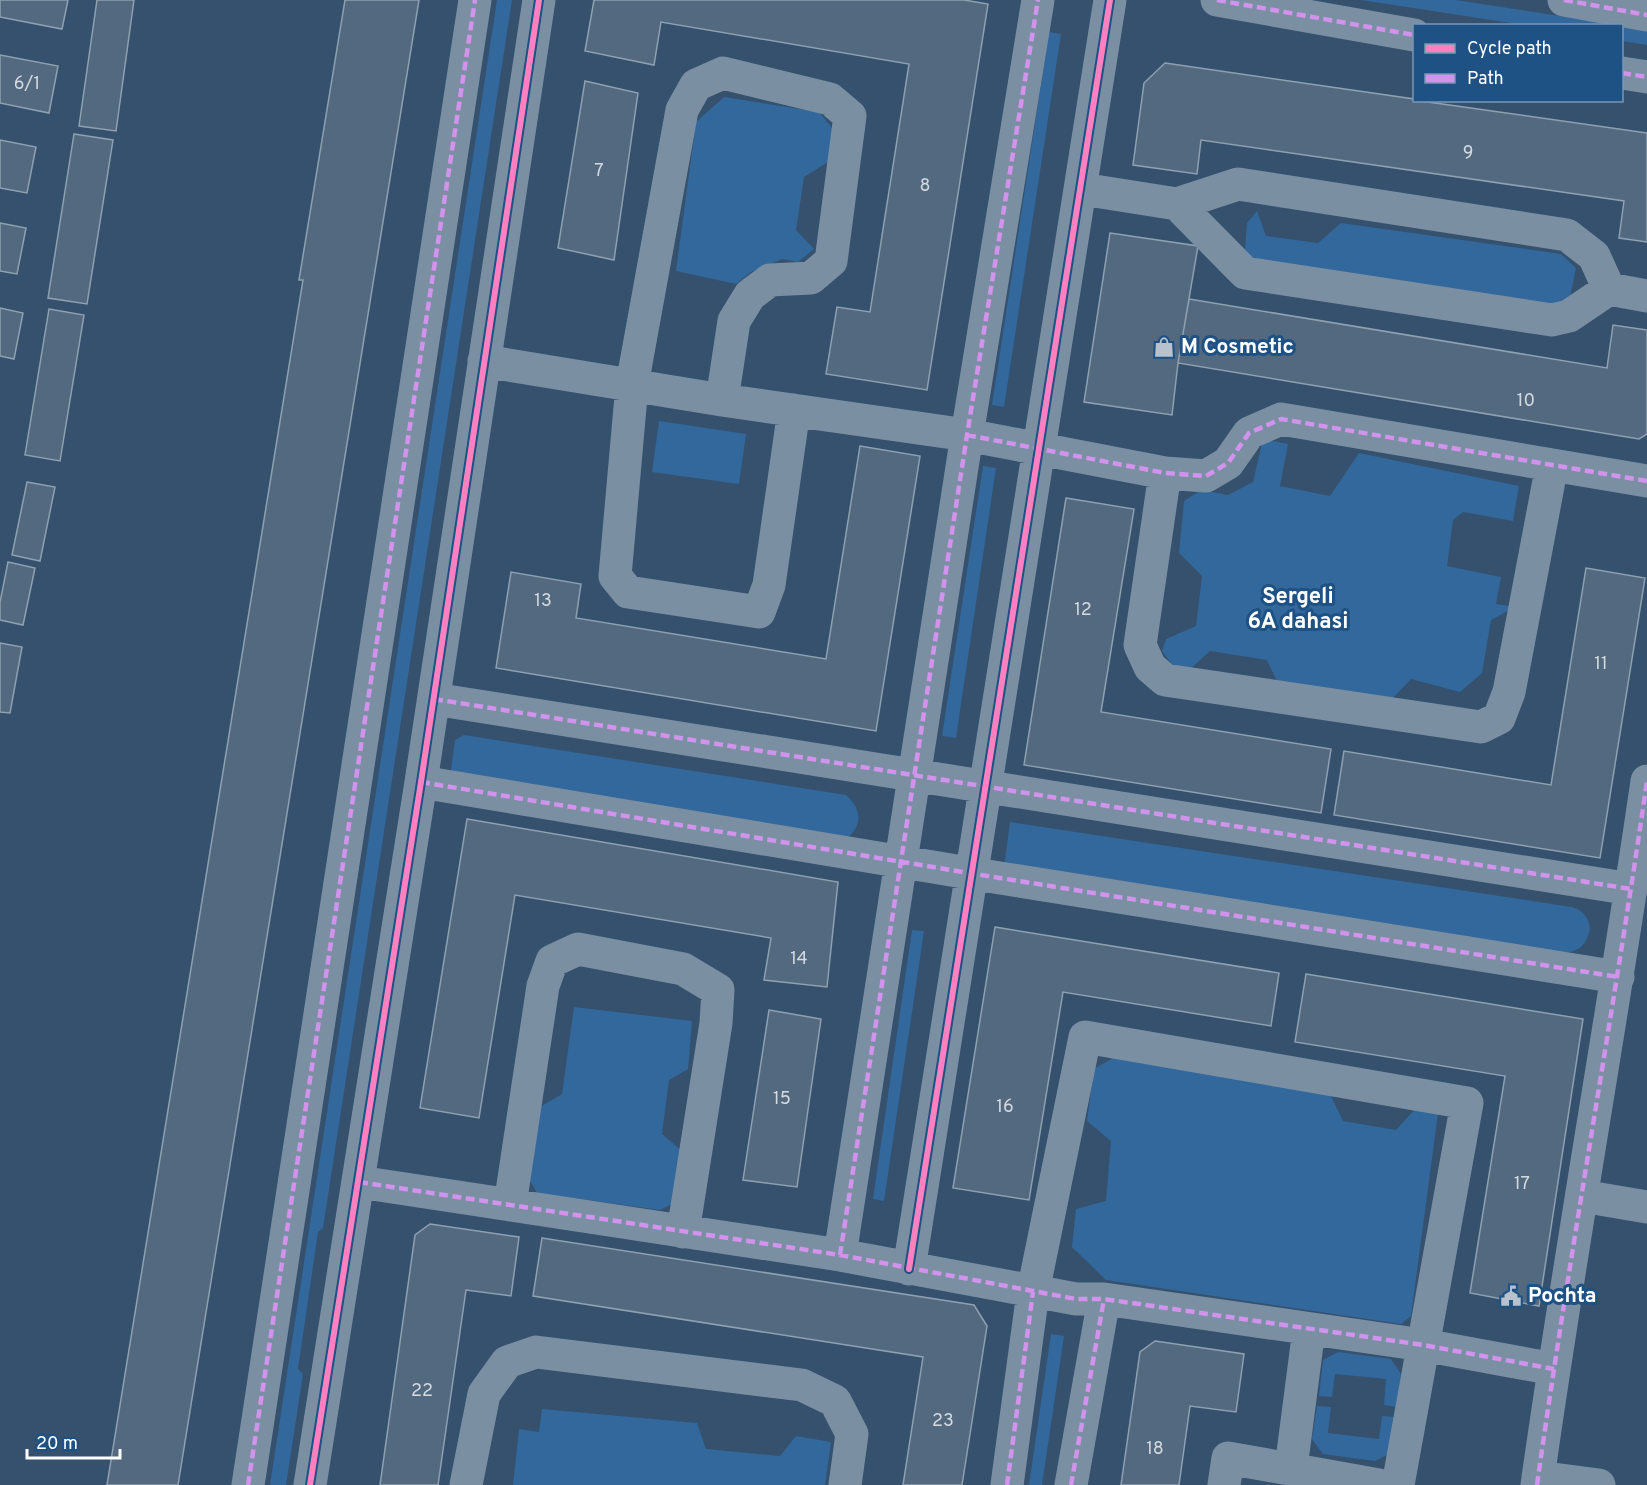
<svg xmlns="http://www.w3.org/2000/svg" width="1647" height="1485" font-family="Overpass,sans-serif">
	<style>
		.green { fill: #32689b }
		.building { fill: #53697f; stroke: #8fa0b1; stroke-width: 1.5 }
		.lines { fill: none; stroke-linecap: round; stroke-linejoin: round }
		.minor { stroke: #7b8fa3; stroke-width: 33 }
		.quiet { stroke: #d193ec; stroke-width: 4.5; stroke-dasharray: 9 4.5; stroke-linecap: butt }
		.cycleway-casing { stroke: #1e5184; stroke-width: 10 }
		.cycleway { stroke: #ff80c0; stroke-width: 6 }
		.labels { text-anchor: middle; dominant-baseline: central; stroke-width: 6; stroke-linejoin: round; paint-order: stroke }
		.number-label { font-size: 18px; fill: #d4dadf }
		.poi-label { font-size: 21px; font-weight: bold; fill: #fff; stroke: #1e5184; text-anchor: start }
		.neighbourhood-label { font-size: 22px; font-weight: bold; fill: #fff; stroke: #1e5184 }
	</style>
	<rect width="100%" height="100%" fill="#35516d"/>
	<path class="green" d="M497,0h15l-189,1228 -5,4 -20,137 5,5 -17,111h-16z
		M1361,0h95l162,25h-94z
		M1622,26l25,4v15l-25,-4z
		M1049,32l12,2 -57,373 -12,-2z
		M724,97l95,15 13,16 -4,34 -24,15 -8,53 18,19 -16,13 -16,-3 -31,13 -15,12 -60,-13 20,-149z
		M1257,211l9,25 52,7 23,-20 220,31 15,14 -7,34 -17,8 -299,-50 -8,-10 2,-27z
		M659,421l87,13 -7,50 -87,-12z
		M1263,439l25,5 -8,42 50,10 29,-43 160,33 -6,35 -50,-9 -10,8 -6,46 54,11 -5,27 19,3 -24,13 -9,53 -22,19 -49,-13 -21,22 -112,-17 -11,-24 -57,-9 -22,20 -14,-4 -12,-16 4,-12 30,-13 6,-50 -23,-23 5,-52 17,-11 27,5 25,-13z
		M983,466l13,2 -40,270 -14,-2z
		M464,735l382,60c16,14 17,31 0,44l-396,-62 5,-37z
		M1010,822l562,85c11,3 17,11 18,22 -3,15 -10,22 -25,24l-561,-85z
		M912,930l12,1 -40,270 -11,-2z
		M574,1007l118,14 -4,48 -19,11 -7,54 21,18 -9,51 -14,7 -123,-17 -7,-12 10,-74 22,-13z
		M1113,1058l216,34 14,29 53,9 19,-21 23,4 -27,203 -10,8 -295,-44 -34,-33 4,-38 30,-8 5,-60 -24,-20 7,-52z
		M1051,1334l13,2 -22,149h-13z
		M1338,1352l53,7 10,15 -4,33 -13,-2 2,-26 -51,-5 -3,23 -13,-1 4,-36z
		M1317,1406l14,1 -3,26 51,6 3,-23 13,1 -4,36 -16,8 -52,-7 -11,-15z
		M542,1409l155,14 9,26 74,7 16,-20 35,6 -6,43h-312l6,-56 20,3z"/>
	<path class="building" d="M0,0h68l-6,29 -62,-12z
		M97,0h37l-18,131 -37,-5z
		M345,0h74l-241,1485h-71l196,-1205h-4z
		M594,0h370l24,4 -61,386 -101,-16 11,-67 33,5 39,-248 -248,-42 -7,43 -69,-14z
		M0,55l58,11 -9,47 -49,-10z
		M1165,63l249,36v1l233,33v109l-28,-4 5,-37 -423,-61 -4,34 -64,-9 11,-82z
		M585,81l53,12 -24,167 -56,-12z
		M74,134l39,6 -26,164 -39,-6z
		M0,140l36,7 -9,46 -27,-5z
		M0,223l26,5 -9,46 -17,-3z
		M1110,233l88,13 -20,117 -6,52 -88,-13z
		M1189,299l418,69 6,-43 34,5v104l-8,5 -461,-76z
		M0,308l23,5 -9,46 -14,-3z
		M49,309l35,6 -24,146 -35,-6z
		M860,446l60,10 -44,275 -380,-63 15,-96 70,12 -5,34 250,41z
		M27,482l28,5 -15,74 -28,-6z
		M1066,498l68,11 -33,203 230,37 -10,64 -297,-48z
		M8,562l27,6 -12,57 -23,-5v-18z
		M1586,568l59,10 -45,280 -266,-43 10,-64 207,34z
		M0,643l22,4 -12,66 -10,-1z
		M467,819l371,63 -11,105 -63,-7 7,-42 -256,-43 -36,223 -59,-10z
		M995,927l284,46 -8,53 -208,-34 -34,208 -76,-12z
		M1306,974l277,45 -44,287 -69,-13 35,-217 -210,-34z
		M769,1010l52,9 -24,168 -54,-7z
		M430,1224l89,13 -8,59 -45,-6 -28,195h-58l35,-250z
		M542,1238l432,67 13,21 -25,159h-59l20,-128 -390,-61z
		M1155,1341l89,13 -8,58 -46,-6 -11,79h-58l19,-133z"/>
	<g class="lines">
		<path class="minor" d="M1217,0l197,35
			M1564,0l83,15
			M1622,73l25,4
			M1082,189l95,15 61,-20 329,51 27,21 15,33 38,7
			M1177,204l68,69 307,47 17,-4 40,-27
			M484,361l238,39 245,35 198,38 41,3 22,-13 21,-30 32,-14 366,62
			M722,400l12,-79 16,-26 20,-15 41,-2 20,-17 19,-145 -20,-17 -107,-26 -27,12 -14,25 -50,275 -17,191 13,16 131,20 10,-27 25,-175
			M1165,473l-25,172 10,22 15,13 316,47 18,-9 10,-26 43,-227
			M434,699l1197,190
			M421,782l554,92 643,103
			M359,1182l481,73 236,44h28l319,46 131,24
			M1582,1196l65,11
			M510,1205l33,-219 9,-25 26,-12 105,20 35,21 -2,33 -33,209
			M840,1255l127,-820 71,-435
			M909,1269c70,-423 137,-846 201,-1269
			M1291,1468l18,-139
			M1538,1477l61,8
			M248,1485l227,-1485
			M310,1485l111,-703 118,-782
			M466,1485l18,-91 23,-32 29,-10 266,33 33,16 17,33 -7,51
			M1007,1485l26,-193 52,-255 382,66 -69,382
			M1071,1485l33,-186
			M1224,1485l4,-27 151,27
			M1537,1485c33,-235 76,-469 110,-704"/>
		<path class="quiet" d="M1217,0l197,35
			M1564,0l83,15
			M1622,73l25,4
			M967,435l198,38 41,3 22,-13 21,-30 32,-14 366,62
			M434,699l1197,190
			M421,782l554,92 643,103
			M359,1182l481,73 236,44h28l319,46 131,24
			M840,1255l127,-820 71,-435
			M248,1485l227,-1485
			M1007,1485l26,-193
			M1071,1485l33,-186
			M1537,1485c33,-235 76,-469 110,-704"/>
		<g class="cycleway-casing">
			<path id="cycleway" d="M909,1269c70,-423 137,-846 201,-1269
				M310,1485l111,-703 118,-782"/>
		</g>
		<use href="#cycleway" class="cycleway"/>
	</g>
	<defs>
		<g id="shop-bare" transform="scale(1.62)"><path d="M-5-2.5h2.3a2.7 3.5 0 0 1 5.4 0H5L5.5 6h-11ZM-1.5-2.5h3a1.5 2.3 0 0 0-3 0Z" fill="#b8c2cc" stroke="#1e5184" stroke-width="2.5" paint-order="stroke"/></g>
		<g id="civic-bare" transform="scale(1.62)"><path d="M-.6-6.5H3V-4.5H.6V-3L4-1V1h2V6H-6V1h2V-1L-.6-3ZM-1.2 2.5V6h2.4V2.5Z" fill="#b8c2cc" stroke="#1e5184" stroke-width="2.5" paint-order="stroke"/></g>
	</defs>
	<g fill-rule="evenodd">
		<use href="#shop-bare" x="1164" y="347"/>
		<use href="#civic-bare" x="1511" y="1296"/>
	</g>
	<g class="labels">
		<g class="number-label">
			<text x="27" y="84">6/1</text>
			<text x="1468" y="153">9</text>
			<text x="599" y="171">7</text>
			<text x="925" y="186">8</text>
			<text x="1526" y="401">10</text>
			<text x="543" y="601">13</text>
			<text x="1083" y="610">12</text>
			<text x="1601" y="664">11</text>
			<text x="799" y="959">14</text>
			<text x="782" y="1099">15</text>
			<text x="1005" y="1107">16</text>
			<text x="1522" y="1184">17</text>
			<text x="422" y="1391">22</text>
			<text x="943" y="1421">23</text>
			<text x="1155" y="1449">18</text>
		</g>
		<g class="poi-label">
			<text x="1181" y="347">M Cosmetic</text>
			<text x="1528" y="1296">Pochta</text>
		</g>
		<g class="neighbourhood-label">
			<text x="1298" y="597">Sergeli<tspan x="1298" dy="25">6A dahasi</tspan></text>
		</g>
	</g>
	<rect x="1413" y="24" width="210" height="78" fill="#1e5184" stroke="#7897b5" stroke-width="1.5"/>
	<rect x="1425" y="44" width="30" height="9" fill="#ff80c0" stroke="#7897b5" stroke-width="1.5"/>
	<text x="1467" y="54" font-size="18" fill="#ffffff">Cycle path</text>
	<rect x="1425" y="74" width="30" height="9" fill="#d193ec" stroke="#7897b5" stroke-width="1.5"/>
	<text x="1467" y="84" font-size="18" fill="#ffffff">Path</text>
	<path d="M27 1449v9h93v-9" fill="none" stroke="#ffffff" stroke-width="3"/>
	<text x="36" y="1449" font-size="18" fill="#ffffff" stroke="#1e5184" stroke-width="4.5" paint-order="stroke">20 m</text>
</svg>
